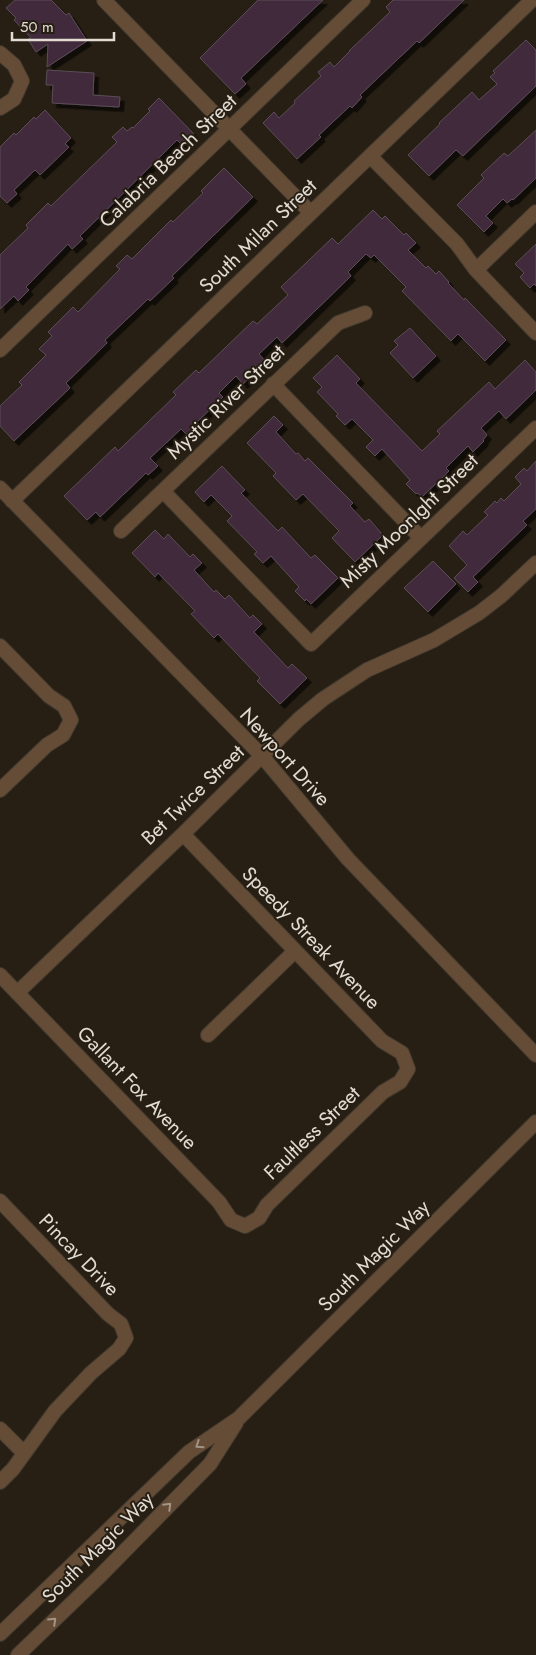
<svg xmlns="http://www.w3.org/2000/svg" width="536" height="1655" font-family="Jost,sans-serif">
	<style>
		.building { fill: #40293b; stroke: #5b4d58; filter: url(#shadow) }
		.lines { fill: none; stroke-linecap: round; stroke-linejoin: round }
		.minor-casing { stroke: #41392e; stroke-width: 16 }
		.minor { stroke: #654c36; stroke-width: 14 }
		.oneway { stroke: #a49485 }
		.labels { text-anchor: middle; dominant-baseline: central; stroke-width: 4; stroke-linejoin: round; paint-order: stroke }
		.street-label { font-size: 20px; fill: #e2dcd4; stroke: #271f13 }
	</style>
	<defs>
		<filter id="shadow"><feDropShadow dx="4.5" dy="4.5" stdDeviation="0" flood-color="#0009"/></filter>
	</defs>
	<rect width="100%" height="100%" fill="#271f13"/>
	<path class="building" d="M15,0h36l15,15 3,-2 18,28 -40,26 1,-23 -12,8 -8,-13 3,-1 -17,-18 2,-2 -10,-10z
		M258,0h65l-82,78 5,6 -11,10 -35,-36z
		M393,0h71l-45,43 -2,-2 -17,16 -40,38 2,2 -10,11 -2,-2 -31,29 2,2 -24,22 -34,-36 11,-11 5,6 16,-15 -1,-2 27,-25 -3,-4 12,-10 4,5 16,-16h-1l41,-39 -4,-5z
		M526,40l10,10v36l-73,70 -7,-6 -27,26 -21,-21 32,-31 -1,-1 33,-31 7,8 18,-16 -7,-7 5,-4 -2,-2z
		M47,70l47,3 -1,22 27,2 -1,10 -67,-4 1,-18h-7z
		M159,98l35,36 -12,11 -5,-5 -97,96 3,3 -11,10 -4,-5 -42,43 3,3 -11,11 -4,-5 -14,13v-54l28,-27 -2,-3 22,-22 3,3 66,-64 -5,-5 11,-10 4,4 5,-4 1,1 17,-17 -2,-2z
		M45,110l26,28 -6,6 4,3 -29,28 -5,-5 -21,20 3,4 -10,9 -7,-7v-49l14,-14 2,2 18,-18 2,2z
		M536,130v48l-23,22 -1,-1 -5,4 -4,-4 -17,17 7,7 -9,9 -27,-27 27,-27 -3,-3 23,-22 4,3z
		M224,168l29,29 -81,79 2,2 -24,23 -2,-2 -43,41 2,3 -41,40 4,5 -56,53 -14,-15v-20l22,-21 -3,-3 27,-27 -7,-6 13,-13 -4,-4 25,-25 5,5 42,-43 -4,-3 11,-11 5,4 39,-39 2,2 30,-29 -2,-2z
		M373,210l9,9 3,-3 19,19 2,-2 10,10 -8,7 18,18 2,-2 8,8 3,-3 10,11 -1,1 16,17 1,-2 41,42 -21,21 -27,-27 -7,7 -49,-50 4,-4 -32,-32 -3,3 -5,-4 -18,18 3,4 -69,67 -5,-6 -18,17 7,8 -23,22 -7,-8 -17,17 4,4 -27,26 3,3 -11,10 -7,-7 -31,29 8,8 -10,9 -2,-2 -46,44 -4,-5 -9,8 -23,-24 51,-49 3,4 58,-56 -3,-3 23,-22 3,3 54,-52 4,3 31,-29 -7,-8 51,-49 6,6z
		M536,244v42l-2,-2 -4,4 -10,-11 4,-4 -9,-9z
		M410,328l26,28 -23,22 -23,-25 8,-8 -4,-4z
		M337,355l23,24 -4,4 66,68 18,-17 -3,-3 52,-49 6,7 30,-29 11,12v18l-30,29 -7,-8 -18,17 6,7 -4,5 1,1 -11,11 -5,-6 -22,22 3,3 -27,26 -5,-4 -1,1 -10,-10 4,-4 -28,-31 -7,7 -9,-9 7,-7 -21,-21 -7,6 -9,-9 2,-2 -21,-22 5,-5 -9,-9z
		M274,416l9,9 -7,7 20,22 2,-1 7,8 3,-3 45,45 -3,3 15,16 4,-3 14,16 -28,27 -23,-24 7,-7 -36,-37 -7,6 -23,-24 3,-3 -29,-30z
		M536,461v48l-13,12 4,4 -54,52 5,5 -10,10 -14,-14 13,-13 -18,-19 14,-15 4,4 21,-20 -4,-3 11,-11 2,2 4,-5 3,3 17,-17 -6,-7 9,-9 3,3z
		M222,466l23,24 -4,3 37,38 4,-4 29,31 4,-3 23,23 -27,26 -5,-5 -1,2 -10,-10 4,-4 -28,-31 -8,7 -9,-9 3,-2 -30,-31 5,-5 -21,-21 -7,7 -9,-10z
		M155,530l9,9 4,-5 22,23 3,-3 9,9 -8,7 20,22 2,-2 9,9 4,-4 21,23 3,-3 9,9 -8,8 34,36 4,-4 15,14 -27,26 -23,-23 3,-3 -42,-44 -4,4 -23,-24 4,-3 -37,-38 -3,4 -23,-24z
		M433,561l23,23 -28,28 -24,-24z"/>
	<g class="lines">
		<g class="minor-casing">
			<path id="minor" d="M104,0l207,213
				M0,53l14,12 8,16 -8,18 -14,9
				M370,156l87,88 19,26 60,63
				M476,270l60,-58
				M0,350l363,-350
				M273,384l148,154
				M0,488l262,268 86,103 188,196
				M163,491l148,153 225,-216
				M12,501l520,-501
				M121,531l217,-208 27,-10
				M0,646l49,50 15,10 7,14 -8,15 -16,10 -47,45
				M0,975l219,227 12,18 14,6 14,-8 8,-13 116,-113 17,-10 8,-13 -6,-16 -20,-12 -199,-207
				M17,993l166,-159 116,-115 24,-20 44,-29 67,-30 45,-27 22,-17 35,-33
				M208,1035l87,-84
				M0,1201l108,113 13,10 5,14 -7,11 -28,24 -36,38 -42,58 -13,13
				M0,1429l24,24
				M0,1634l189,-182 50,-34 297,-296
				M18,1655l82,-79 110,-112 26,-41"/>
		</g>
		<use href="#minor" class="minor"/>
	</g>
	<defs><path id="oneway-chevron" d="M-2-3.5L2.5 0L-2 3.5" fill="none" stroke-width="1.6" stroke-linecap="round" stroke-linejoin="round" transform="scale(1.25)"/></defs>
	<g class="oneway">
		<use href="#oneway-chevron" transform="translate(199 1445) rotate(146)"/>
		<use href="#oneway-chevron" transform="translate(168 1506) rotate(-45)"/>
		<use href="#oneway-chevron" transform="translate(53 1621) rotate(-44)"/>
	</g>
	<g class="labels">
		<g class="street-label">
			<text transform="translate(168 161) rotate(-44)">Calabria Beach Street</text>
			<text transform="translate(258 236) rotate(-44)">South Milan Street</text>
			<text transform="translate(226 402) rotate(-44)">Mystic River Street</text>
			<text transform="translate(409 521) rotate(-44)">Misty Moonlght Street</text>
			<text transform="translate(285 757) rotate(48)">Newport Drive</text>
			<text transform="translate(193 795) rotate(-44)">Bet Twice Street</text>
			<text transform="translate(311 938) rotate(46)">Speedy Streak Avenue</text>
			<text transform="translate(137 1088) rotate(46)">Gallant Fox Avenue</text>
			<text transform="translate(312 1133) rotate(-44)">Faultless Street</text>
			<text transform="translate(79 1255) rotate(46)">Pincay Drive</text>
			<text transform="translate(374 1256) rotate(-45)">South Magic Way</text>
			<text transform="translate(98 1548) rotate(-45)">South Magic Way</text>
		</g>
	</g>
	<path d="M12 32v8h102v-8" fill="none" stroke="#e2dcd4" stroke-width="2.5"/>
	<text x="20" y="32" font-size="15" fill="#e2dcd4" stroke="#271f13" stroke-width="4" paint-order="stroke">50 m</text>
</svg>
